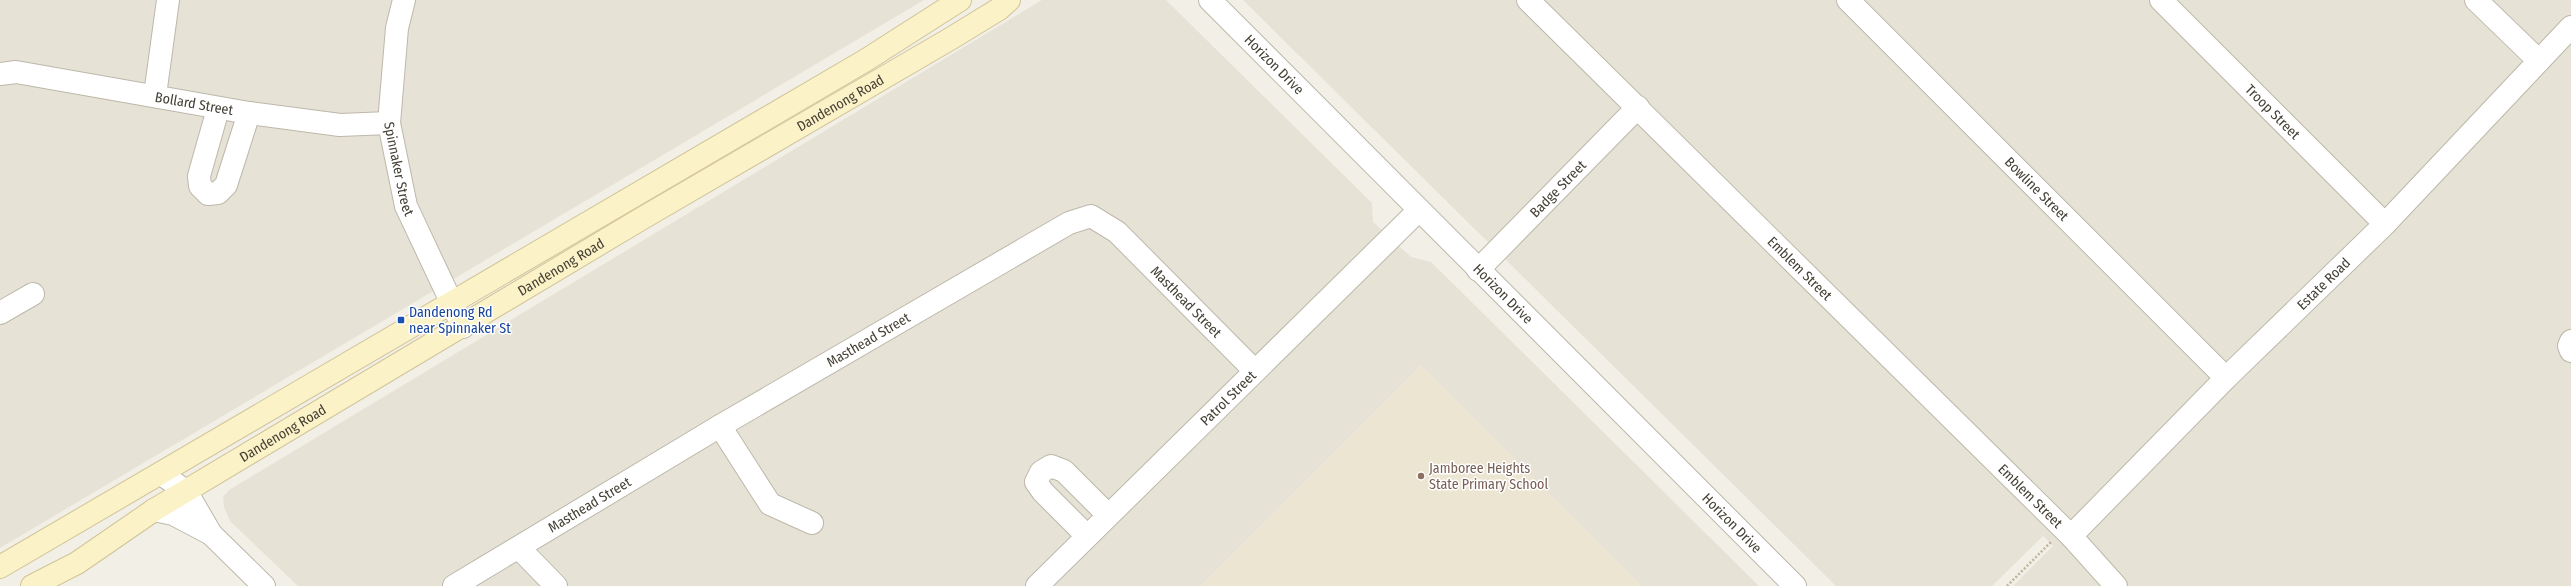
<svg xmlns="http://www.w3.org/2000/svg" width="2571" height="586" font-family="'Fira Sans Condensed',sans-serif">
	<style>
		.residential { fill: #e6e2d5 }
		.education { fill: #ebe5d1 }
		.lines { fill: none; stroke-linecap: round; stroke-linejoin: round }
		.minor-casing { stroke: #bdb8aa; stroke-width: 24 }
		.tertiary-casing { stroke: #bdb8aa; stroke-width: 24 }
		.secondary-casing { stroke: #d0c498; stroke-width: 24 }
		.path { stroke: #bfb49b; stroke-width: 2.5; stroke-dasharray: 2 2; stroke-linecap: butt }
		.minor { stroke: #fff; stroke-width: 22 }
		.tertiary { stroke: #fff; stroke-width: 22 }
		.secondary { stroke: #fcf2c7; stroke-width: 22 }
		.transit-dot { fill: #1a4fb4; stroke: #fff; stroke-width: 1.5 }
		.education-dot { fill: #8d6e63; stroke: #fff; stroke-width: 1.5 }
		.labels { text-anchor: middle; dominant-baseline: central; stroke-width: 3; stroke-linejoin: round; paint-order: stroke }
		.street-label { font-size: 14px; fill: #454036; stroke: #fff }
		.transit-label { font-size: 14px; fill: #164399; stroke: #fff; text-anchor: start }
		.education-label { font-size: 14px; fill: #785e54; stroke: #fff; text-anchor: start }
	</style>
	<rect width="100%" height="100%" fill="#f2efe7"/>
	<path class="residential" d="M0,0h924l-924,548z
		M1042,0h124l206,203 1,19 38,35 20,5 328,324h-118l-220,-220 -220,220h-903l-68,-65 -6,-14 -1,-10 6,-7z
		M1243,0h1328v586h-558l40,-40 -10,-10 -51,50h-156z"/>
	<path class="education" d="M1421,366l220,220h-440z"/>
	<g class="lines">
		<g class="minor-casing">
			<g id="minor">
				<path id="s1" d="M404,0l-7,28 -8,95 17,83 57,121"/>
				<path id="s2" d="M1528,0l543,536 45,50"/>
				<path id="s3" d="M1848,0l378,378"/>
				<path id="s4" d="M2161,0l224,224"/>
				<path d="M2476,0l63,61"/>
				<path id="s5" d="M0,74l16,-2 233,41 91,12 49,-2"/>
				<path d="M155,95l13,-95"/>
				<path d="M218,109l-19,67 1,10 8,8 10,-1 8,-8 23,-72"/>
				<path id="s6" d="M1478,270l160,-163"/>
				<path d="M0,313l33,-19"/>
				<path d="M2571,341l-2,5 2,5"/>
				<path d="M720,426l50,78 42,19"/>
				<path d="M161,474l25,17 25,43 53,52"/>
				<path d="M154,510l19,4 38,20"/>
				<path d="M1087,536l-44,-44 -7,-10 5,-10 10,-6 13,5 44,44"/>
				<path id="s7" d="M2071,536l155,-158 159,-154 186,-197"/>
				<path d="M519,548l37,38"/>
				<path id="s8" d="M454,586l266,-160 349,-203 22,-7 26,16 138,139"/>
				<path id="s9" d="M1037,586l381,-375"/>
			</g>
		</g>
		<g class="tertiary-casing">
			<g id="tertiary">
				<path id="s10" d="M1210,0l585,586"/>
			</g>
		</g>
		<g class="secondary-casing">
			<g id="secondary">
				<path d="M0,567l866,-507 94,-60"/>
				<path id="s11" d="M32,586l45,-23 77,-53 487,-291 309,-180 49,-30 10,-9"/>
			</g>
		</g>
		<path class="path" d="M2007,586l44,-44"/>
		<use href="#minor" class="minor"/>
		<use href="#tertiary" class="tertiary"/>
		<use href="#secondary" class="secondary"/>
	</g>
	<rect class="transit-dot" x="397" y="316" width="8" height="8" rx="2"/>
	<circle class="education-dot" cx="1421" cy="476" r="4"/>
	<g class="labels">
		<g class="street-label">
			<text stroke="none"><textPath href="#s10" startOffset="91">Horizon Drive</textPath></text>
			<text stroke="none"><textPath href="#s5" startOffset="197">Bollard Street</textPath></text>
			<text stroke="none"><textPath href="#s11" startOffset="942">Dandenong Road</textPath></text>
			<text stroke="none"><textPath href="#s4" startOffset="158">Troop Street</textPath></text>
			<text stroke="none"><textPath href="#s1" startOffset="171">Spinnaker Street</textPath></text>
			<text stroke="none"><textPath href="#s6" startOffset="114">Badge Street</textPath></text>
			<text stroke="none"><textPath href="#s3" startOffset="267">Bowline Street</textPath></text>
			<text stroke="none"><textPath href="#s11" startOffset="618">Dandenong Road</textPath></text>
			<text stroke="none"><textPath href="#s2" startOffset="382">Emblem Street</textPath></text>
			<text stroke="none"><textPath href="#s7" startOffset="357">Estate Road</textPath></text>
			<text stroke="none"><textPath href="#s10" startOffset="415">Horizon Drive</textPath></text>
			<text stroke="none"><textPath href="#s8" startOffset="866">Masthead Street</textPath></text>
			<text stroke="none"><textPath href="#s8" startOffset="482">Masthead Street</textPath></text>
			<text stroke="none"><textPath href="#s9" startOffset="268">Patrol Street</textPath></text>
			<text stroke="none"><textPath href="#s11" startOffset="294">Dandenong Road</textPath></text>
			<text stroke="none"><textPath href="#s2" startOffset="706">Emblem Street</textPath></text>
			<text stroke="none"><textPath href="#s8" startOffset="158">Masthead Street</textPath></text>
			<text stroke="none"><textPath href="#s10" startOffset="739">Horizon Drive</textPath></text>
		</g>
		<g class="transit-label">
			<text x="409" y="312">Dandenong Rd<tspan x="409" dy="16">near Spinnaker St</tspan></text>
		</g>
		<g class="education-label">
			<text x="1429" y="468">Jamboree Heights<tspan x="1429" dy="16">State Primary School</tspan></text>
		</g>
	</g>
</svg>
